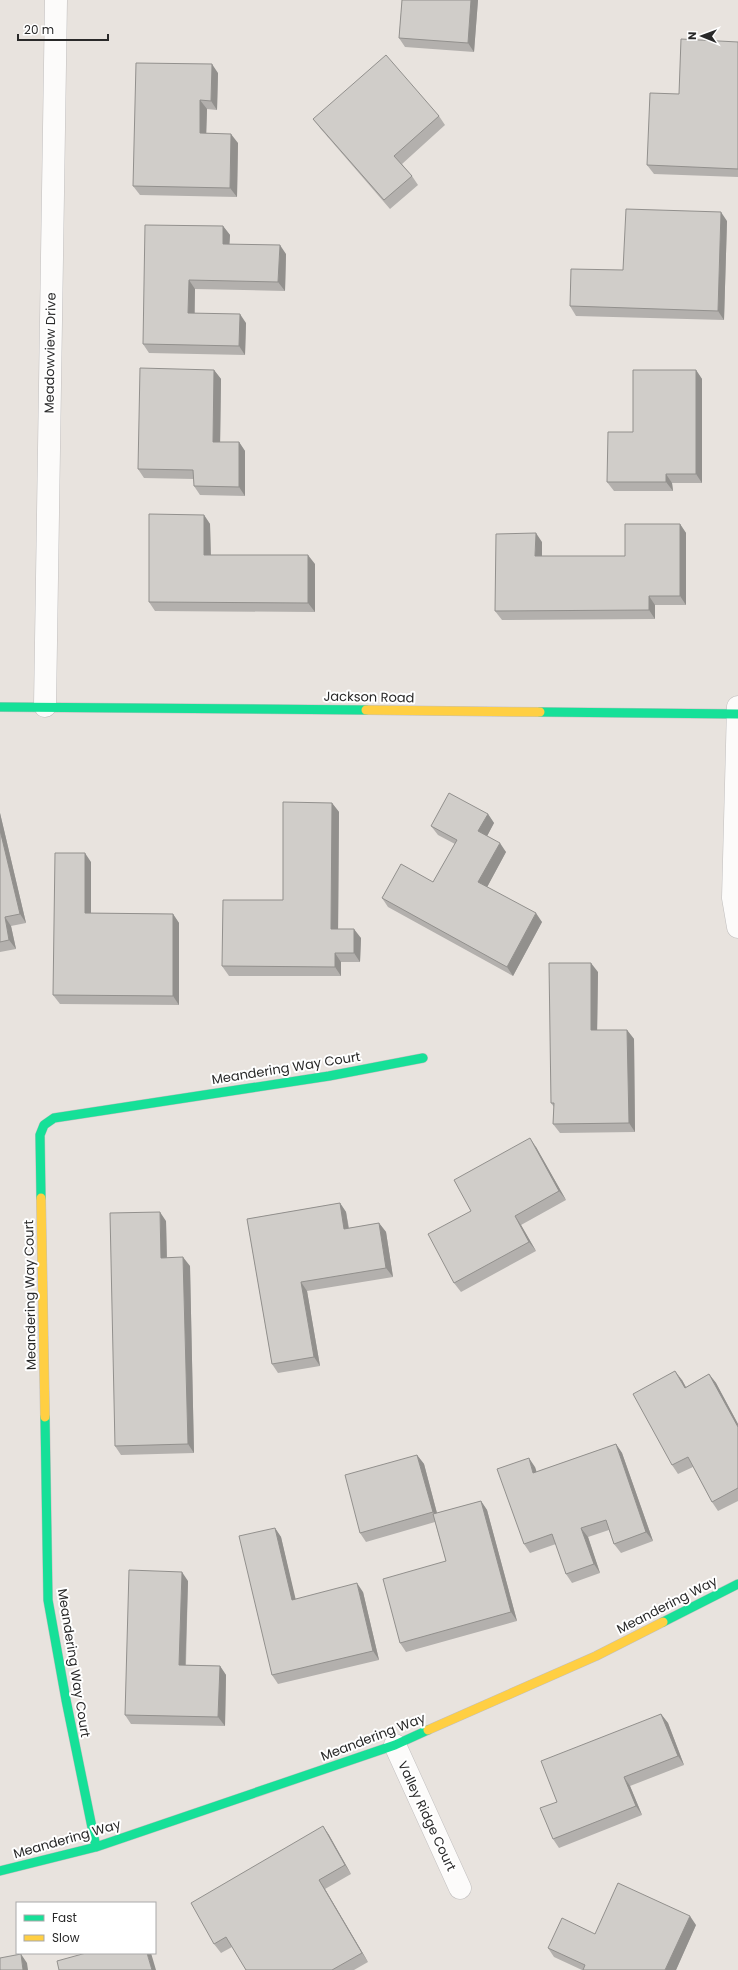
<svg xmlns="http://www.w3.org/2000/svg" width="738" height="1970" font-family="Poppins,sans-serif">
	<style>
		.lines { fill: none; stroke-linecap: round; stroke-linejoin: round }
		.street-casing { stroke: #c1bfbf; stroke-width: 23 }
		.fast-casing { stroke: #c1bfbf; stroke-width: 10 }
		.slow-casing { stroke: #c1bfbf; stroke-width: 10 }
		.street { stroke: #fcfbfa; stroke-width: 22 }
		.fast { stroke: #16e098; stroke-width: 9 }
		.slow { stroke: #ffcf43; stroke-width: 9 }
		.wall { fill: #b3b0ad }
		.shaded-wall { fill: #92908d }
		.building { fill: #d0cdc9; stroke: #92908d }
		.labels { text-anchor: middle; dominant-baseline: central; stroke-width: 4; stroke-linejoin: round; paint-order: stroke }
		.street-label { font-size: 13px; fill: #292929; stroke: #fff }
	</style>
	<rect width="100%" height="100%" fill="#e8e3de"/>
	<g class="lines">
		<g class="street-casing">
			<path id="street" d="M45,706l11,-706
				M738,707l-5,191 5,29
				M395,1745l65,143"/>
		</g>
		<g class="fast-casing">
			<path id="fast" d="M0,707l366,3
				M540,712l198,2
				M41,1198l-1,-63 4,-10 10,-7 275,-42 94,-18
				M45,1417l3,183 18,100 30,147
				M663,1622l75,-38
				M0,1871l96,-24 299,-102 33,-15"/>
		</g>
		<g class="slow-casing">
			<path id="slow" d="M366,710l174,2
				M41,1198l4,219
				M428,1730l168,-74 67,-34"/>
		</g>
		<use href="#street" class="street"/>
		<use href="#fast" class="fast"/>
		<use href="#slow" class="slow"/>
	</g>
	<path class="wall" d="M402,0h76l-4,52 -69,-5 -6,-9z
		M738,42v135l-84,-3 -7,-9z
		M218,73l-1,37 -10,-1 -1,24 32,10 -1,54 -97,-2 -7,-9z
		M439,116l6,9 -43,39 10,12 6,9 -28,24 -70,-81 -7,-9z
		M727,221l-3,99 -148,-4 -6,-10 53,-36z
		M223,226l7,9 -1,9 57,10 -1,37 -90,-2v24l51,10 -1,32 -96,-2 -6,-9z
		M214,370l7,9 -1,63h19l6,9v45l-45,-1 -6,-9v-7l-50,-1 -6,-9z
		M696,370l6,9v104h-30l1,8h-59l-7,-9 26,-50z
		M204,515l6,9 1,31 104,9v48l-160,-1 -6,-9z
		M680,524l6,9v72h-31v14l-153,1 -7,-9 47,-69v14h83z
		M332,803l7,9 -1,117 23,9 -1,24h-19v14h-112l-7,-10 61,-66z
		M0,813l26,110 -15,3 5,23 -16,3z
		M488,814l6,9 -7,13 19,16 -19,35 55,35 -29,54 -125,-69 -6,-9 51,-16 22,-38 -17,-9 -7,-9z
		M91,862v51l82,1 6,9v82l-119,-1 -7,-9z
		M598,972l-1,58h30l7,9 1,93 -75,1 -7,-9 1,-17 -3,-4z
		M536,1147l30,53 -45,25 15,26 -75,41 -7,-9 17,-72z
		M340,1203l6,9 3,16 30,-5 7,9 7,45 -86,14 13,75 -42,7 -6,-9 -25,-145z
		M166,1221l1,37 23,8 4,187 -73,2 -6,-9z
		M709,1374l7,9 22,41v77l-20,10 -6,-9 -19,-35 -15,7 -6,-9 10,-85 4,7z
		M616,1444l6,9 31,88 -32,12 -7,-9 -5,-14 -21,7 12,36 -28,10 -6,-9 -10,-30 -26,9 -6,-9 11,-77 1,5z
		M417,1455l7,9 13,49 44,-12 6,9 30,111 -111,31 -6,-9 46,-82 -11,-39 -69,20 -6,-9z
		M275,1528l6,9 14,62 68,-7 16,68 -101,24 -6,-9z
		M188,1581l-2,84 34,1 6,9 -1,51 -94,-2 -6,-9z
		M661,1714l7,9 16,42 -54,21 12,29 -83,33 -6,-9z
		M323,1826l6,9 22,39 -26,15 43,73 -14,8h-108l-14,-23 -11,6 -7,-9z
		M696,1925l-20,45h-94l-28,-13 -6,-9 47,-14z"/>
	<path class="shaded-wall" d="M471,0h7l-4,52 -6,-9z
		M212,64l6,9 -1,37 -6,-9z
		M200,100l7,9 -1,33 -6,-9z
		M231,134l7,9 -1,54 -7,-9z
		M721,212l6,9 -3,99 -6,-9z
		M223,226l7,9 -1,18 -6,-9z
		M280,245l6,9 -1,37 -7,-9z
		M189,280l6,9 -1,33 -6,-9z
		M240,314l6,9 -1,32 -6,-9z
		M214,370l7,9 -1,72 -7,-9z
		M696,370l6,9v104l-6,-9z
		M239,442l6,9v45l-6,-9z
		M666,474l6,9 1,8 -7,-9z
		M204,515l6,9 1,40 -7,-9z
		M680,524l6,9v72l-6,-9z
		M536,533l6,9v23l-7,-9z
		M308,555l7,9v48l-7,-9z
		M649,596l6,9v14l-6,-9z
		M332,803l7,9 -1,126 -7,-9z
		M0,813l26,110 -6,-9 -20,-84z
		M488,814l6,9 -9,17 -7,-9z
		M500,843l6,9 -21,39 -7,-9z
		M85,853l6,9v60l-6,-9z
		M536,913l6,9 -29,54 -6,-9z
		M173,914l6,9v82l-6,-9z
		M5,917l6,9 5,23 -7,-9z
		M354,929l7,9 -1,24 -6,-9z
		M335,953l6,9v14l-6,-9z
		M591,963l7,9 -1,67 -6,-9z
		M627,1030l7,9 1,93 -6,-9z
		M530,1138l6,9 30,53 -7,-9z
		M340,1203l6,9 4,26 -6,-9z
		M160,1212l6,9 1,46 -6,-9z
		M515,1216l6,9 15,26 -7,-9z
		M379,1223l7,9 7,45 -7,-9z
		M183,1257l7,9 4,187 -6,-9z
		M301,1282l6,9 13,75 -6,-9z
		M675,1371l7,9 9,17 -6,-9z
		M709,1374l7,9 22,41v3z
		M616,1444l6,9 31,88 -7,-9z
		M417,1455l7,9 15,57 -6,-9z
		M529,1458l6,9 5,15 -7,-9z
		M481,1501l6,9 30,111 -6,-9z
		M275,1528l6,9 17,72 -6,-9z
		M581,1528l7,9 12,36 -6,-9z
		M182,1572l6,9 -3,93 -6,-9z
		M357,1583l6,9 16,68 -6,-9z
		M220,1666l6,9 -1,51 -7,-9z
		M661,1714l7,9 16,42 -6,-9z
		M624,1777l6,9 12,29 -6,-9z
		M323,1826l6,9 22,39 -6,-9z
		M319,1880l6,9 43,73 -6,-9z
		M690,1916l6,9 -20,45h-11z
		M147,1953h4l5,17h-4z
		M21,1954l6,9 1,7h-5z"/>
	<path class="building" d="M402,0h69l-3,43 -69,-5z
		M681,39l57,3v127l-91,-4 3,-72 29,1z
		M386,55l53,61 -45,40 18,20 -28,24 -71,-81z
		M136,63l76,1 -1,37 -11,-1v33l31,1 -1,54 -97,-2z
		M626,209l95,3 -3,99 -148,-5 1,-37 52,1z
		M145,225l78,1v18l57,1 -2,37 -89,-2 -1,33 52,1 -1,32 -96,-2z
		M140,368l74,2 -1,72h26v45l-45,-1 -1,-16 -55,-1z
		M633,370h63v104h-30v8h-59l1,-50h25z
		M149,514l55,1v40h104v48l-159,-1z
		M625,524h55v72h-31v14l-154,1 1,-77 40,-1 -1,23h90z
		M449,793l39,21 -10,17 22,12 -22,39 58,31 -29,54 -125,-69 19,-34 32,18 24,-42 -26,-14z
		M283,802l49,1 -1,126h23v24h-19v14l-113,-1 1,-66h60z
		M0,830l20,84 -15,3 4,23 -9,2z
		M55,853h30v60l88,1v82l-120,-1z
		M549,963h42v67h36l2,93 -76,1 1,-21h-3z
		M530,1138l29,53 -44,25 14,26 -75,41 -26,-49 43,-23 -17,-31z
		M340,1203l4,26 35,-6 7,45 -85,14 13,75 -42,7 -25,-145z
		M160,1212l1,46 22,-1 5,187 -73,2 -5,-233z
		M675,1371l10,17 24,-14 29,53v61l-26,14 -24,-45 -16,8 -39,-71z
		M616,1444l30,88 -32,12 -8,-24 -25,8 13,36 -28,10 -14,-40 -28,10 -27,-75 32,-11 4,15z
		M417,1455l16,57 -73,21 -15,-58z
		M481,1501l30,111 -111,31 -17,-64 63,-18 -13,-47z
		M275,1528l17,72 65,-17 16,68 -101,24 -33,-139z
		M129,1570l53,2 -3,93 41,1 -2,51 -93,-2z
		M661,1714l17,42 -54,21 12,29 -83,33 -13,-31 17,-6 -16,-41z
		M323,1826l22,39 -26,15 43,73 -30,17h-86l-20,-33 -12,7 -23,-41z
		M618,1883l72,33 -25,54h-82l2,-5 -37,-17 14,-30 33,16z
		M86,1953h61l5,17h-93l-2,-9z
		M21,1954l2,16h-23v-12z"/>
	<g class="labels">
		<g class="street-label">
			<text transform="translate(50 353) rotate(-89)">Meadowview Drive</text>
			<text transform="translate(369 697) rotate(1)">Jackson Road</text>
			<text transform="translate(286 1068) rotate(-9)">Meandering Way Court</text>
			<text transform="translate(30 1295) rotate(-91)">Meandering Way Court</text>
			<text transform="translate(667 1605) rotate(-27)">Meandering Way</text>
			<text transform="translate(74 1663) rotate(81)">Meandering Way Court</text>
			<text transform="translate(373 1737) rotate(-21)">Meandering Way</text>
			<text transform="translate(427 1816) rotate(65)">Valley Ridge Court</text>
			<text transform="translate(67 1839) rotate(-16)">Meandering Way</text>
		</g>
	</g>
	<rect x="16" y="1902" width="140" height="52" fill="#ffffff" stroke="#a9a9a9"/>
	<rect x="24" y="1915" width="20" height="6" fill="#16e098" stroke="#a9a9a9"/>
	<text x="52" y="1922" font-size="12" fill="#292929">Fast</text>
	<rect x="24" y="1935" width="20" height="6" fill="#ffcf43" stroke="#a9a9a9"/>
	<text x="52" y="1942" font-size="12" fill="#292929">Slow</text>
	<g transform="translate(702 36) rotate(271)" stroke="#ffffff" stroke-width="3" paint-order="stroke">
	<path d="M0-3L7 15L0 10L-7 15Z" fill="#292929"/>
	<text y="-6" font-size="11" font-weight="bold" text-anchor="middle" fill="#292929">N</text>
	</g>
	<path d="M18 34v6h90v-6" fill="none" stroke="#292929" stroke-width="2"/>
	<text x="24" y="34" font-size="12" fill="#292929" stroke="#ffffff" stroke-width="3" paint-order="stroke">20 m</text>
</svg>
